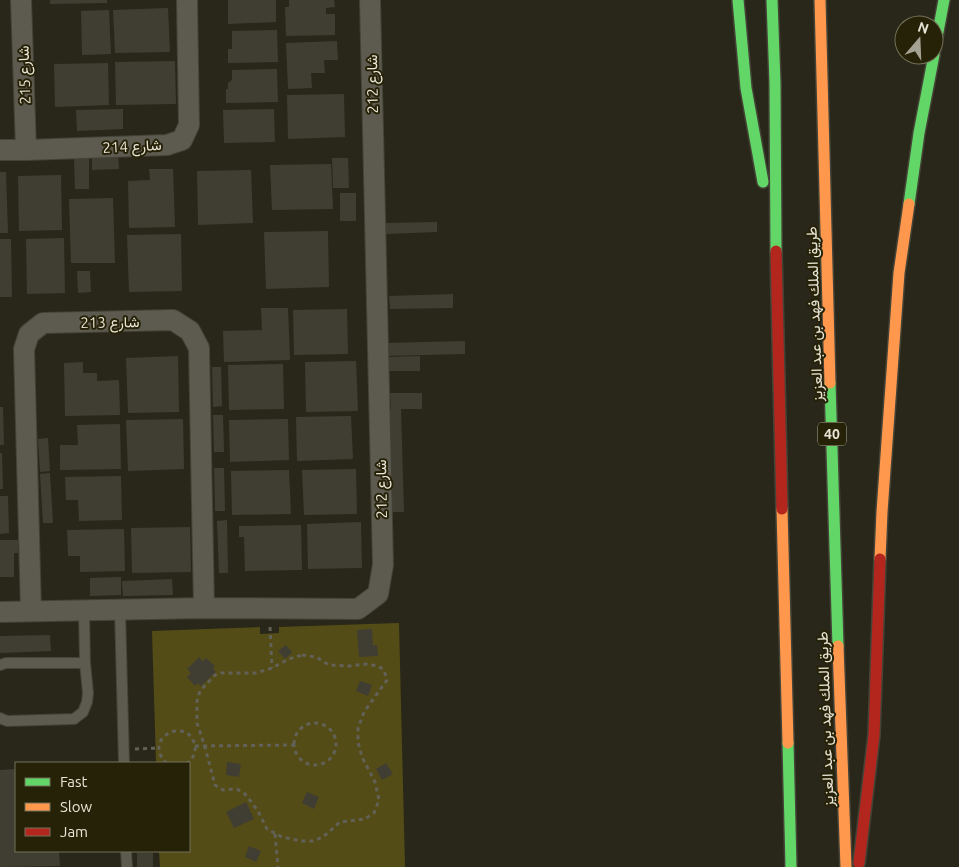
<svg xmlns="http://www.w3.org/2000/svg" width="959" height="867" font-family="Ubuntu,Vazirmatn,sans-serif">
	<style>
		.green { fill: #544c16 }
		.building { fill: #403e33 }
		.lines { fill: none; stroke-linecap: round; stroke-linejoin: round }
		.lane-casing { stroke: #444337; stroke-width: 12 }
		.street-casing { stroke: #444337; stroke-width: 22 }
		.fast-casing { stroke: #444337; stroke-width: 14 }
		.slow-casing { stroke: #444337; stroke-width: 14 }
		.jam-casing { stroke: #444337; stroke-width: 14 }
		.path { stroke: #626157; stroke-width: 3; stroke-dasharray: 4 4; stroke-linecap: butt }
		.lane { stroke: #5d5b50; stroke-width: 10 }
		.street { stroke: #5d5b50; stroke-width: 20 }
		.fast { stroke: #63d668; stroke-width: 11 }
		.slow { stroke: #ff974d; stroke-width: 11 }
		.jam { stroke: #b3261e; stroke-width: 11 }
		.labels { text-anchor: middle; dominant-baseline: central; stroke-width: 4; stroke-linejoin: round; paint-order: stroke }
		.shield { fill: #262208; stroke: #adaa98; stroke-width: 1 }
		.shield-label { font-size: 14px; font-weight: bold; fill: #e7e5d5 }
		.street-label { font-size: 15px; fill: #e7e5d5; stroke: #262208 }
	</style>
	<rect width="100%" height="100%" fill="#292719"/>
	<path class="green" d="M399,623l6,244h-245l-1,-16h30v-88h-33l-4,-132 108,-4v7l19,-1v-6z"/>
	<path class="building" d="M50,0h57v3l-57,1z
		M228,0h48v22l-48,2z
		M289,0h45l1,7 -9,1v6h9v21l-49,1 -1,-29h4z
		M168,8l2,44 -55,1 -2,-43z
		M109,10l2,44 -29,1 -1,-44z
		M277,30l1,32 -50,1v-14h4v-18z
		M337,41l1,19h-14l1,13h-14l1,15 -24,1 -2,-46z
		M175,61l1,43 -60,1 -1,-43z
		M108,63l1,42 -54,2 -1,-43z
		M277,69l1,33 -52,1v-14h2v-6l4,-3v-10z
		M344,94l1,43 -57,2 -1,-44z
		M123,109v20l-46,2 -1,-21z
		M274,109l1,33 -51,1 -1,-33z
		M118,154l1,15 -27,1v-15z
		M74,158h15v31h-14z
		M332,158h16l1,30h-16z
		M331,164l2,45 -61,1 -2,-45z
		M149,169h24l2,58 -46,1 -1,-47 22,-1z
		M251,170l2,53 -55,2 -1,-54z
		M0,172h6l2,61h-8z
		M61,175l1,55 -43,1 -1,-55z
		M340,193h16v28h-16z
		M113,198l2,65h-44l-2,-64z
		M437,222v10l-51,2 -1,-11z
		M328,231l1,56 -63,2 -2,-57z
		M181,234l1,57 -53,1 -2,-57z
		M64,238l1,55 -38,1 -1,-55z
		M0,239h11l1,58h-12z
		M77,271h13l1,21 -13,1z
		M453,294v14l-63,1 -1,-13z
		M261,308h27l2,52 -66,2 -1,-31 39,-1z
		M347,309l1,45 -54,1 -1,-45z
		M465,341v13l-80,2v-13z
		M178,356l1,56 -51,1 -2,-55z
		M420,356v15h-31v-14z
		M356,361l2,50 -52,1 -1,-50z
		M83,362v11h14v8l22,-1 1,35 -55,1 -1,-53z
		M283,364l1,45 -55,1 -1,-45z
		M212,367h9l1,39 -9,1z
		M390,393h32v16h-21l3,103h-14l-3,-102h4z
		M0,407h3l1,38h-4z
		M213,415h10l1,37h-10z
		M351,416l2,43 -56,2 -1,-44z
		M183,419l1,50 -56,2 -2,-51z
		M288,419l1,41 -59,2 -1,-42z
		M120,424l1,45 -61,1v-25h18l-1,-20z
		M48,438l2,33 -10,1 -2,-33z
		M0,453h2l1,36h-3z
		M214,468h10l1,43h-10z
		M356,469l1,45 -53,1 -2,-45z
		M289,470l2,44 -59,1 -1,-44z
		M50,473l3,50h-10l-3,-49z
		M121,476l1,44 -43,1 -1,-21h-12l-1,-23z
		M0,496h8l1,37 -9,1z
		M227,520l1,53h-9l-2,-52z
		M361,522l1,46 -54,1 -1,-45z
		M301,525l1,45 -57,1 -1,-34h-5v-11z
		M190,527l1,45 -59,1 -1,-45z
		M124,529l1,42 -45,1v-16h-12l-1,-26z
		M0,540h18v13h-4v24h-14z
		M121,577v18l-31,1v-18z
		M172,579l1,16 -50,1 -1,-15z
		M372,629l1,16h4l1,11 -19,1 -2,-27z
		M50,635l1,16 -51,2v-17z
		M286,645l6,7 -7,7 -7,-8z
		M199,657l4,4 3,-3 9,8 -2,2 3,4 -15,14 -3,-3 -3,3 -8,-9 4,-4 -4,-4z
		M360,681l12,4 -4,11 -12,-5z
		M227,762l14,2 -2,13 -13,-2z
		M386,763l7,11 -11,6 -6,-11z
		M16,769v82h43l1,15 -60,1v-97z
		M307,792l12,5 -5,12 -12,-6z
		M246,802l8,17 -20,9 -8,-16z
		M249,846l12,5 -5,11 -11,-5z
		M137,853h16v14h-16z"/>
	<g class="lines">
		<g class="lane-casing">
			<path id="lane" d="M120,610l4,153
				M0,665l6,-2h79
				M0,718l7,3 67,-2 9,-7 4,-10 1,-9 -3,-30 -1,-52
				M126,851l1,16"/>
		</g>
		<g class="street-casing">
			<path id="street" d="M21,0l5,150
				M0,150h26l141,-5 15,-5 7,-15 -2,-125
				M31,611l-7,-262 5,-15 14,-11 130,-3 17,11 9,17 5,260
				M0,612l204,-4 154,1 20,-15 5,-29 -13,-565"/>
		</g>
		<g class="fast-casing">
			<path id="fast" d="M738,0l8,88 17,94
				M772,0l3,83 1,168
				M934,53l10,-53
				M909,204l10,-71 15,-78
				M830,383l8,263
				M788,743l3,124"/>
		</g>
		<g class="slow-casing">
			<path id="slow" d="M820,0l10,383
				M782,509l6,234
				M880,559l2,-47 17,-239 10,-69
				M838,646l8,221"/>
		</g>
		<g class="jam-casing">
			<path id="jam" d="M776,251l6,258
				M859,863l15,-128 6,-176"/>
		</g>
		<path class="path" d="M270,627l2,41
			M302,655l14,2 13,8 20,1 17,-2 12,2 6,4 3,10 -23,32 -6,16v14l4,15 13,25 4,18 -5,13 -9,6 -25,3 -17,15 -10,4h-12l-19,-4 -15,-8 -9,-18 -13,-17 -8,-5 -14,1 -8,-5 -10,-38 -8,-24v-22l3,-10 15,-16 6,-2h35l16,-5 17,-9z
			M294 744a21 21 0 1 1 42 0a21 21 0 1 1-42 0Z
			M195,746l98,-1
			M135,749l24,-1
			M167,763c-4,-2 -5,-5 -7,-9 -8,-22 30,-35 35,-8 1,7 -2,13 -8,17
			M275,834l3,33"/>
		<use href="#lane" class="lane"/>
		<use href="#street" class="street"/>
		<use href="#fast" class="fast"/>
		<use href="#slow" class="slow"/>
		<use href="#jam" class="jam"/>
	</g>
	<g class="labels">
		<rect class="shield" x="818" y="422.5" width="28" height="23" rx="4"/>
		<g class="shield-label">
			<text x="832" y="434">40</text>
		</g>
		<g class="street-label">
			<text transform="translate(24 75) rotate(-92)">شارع 215</text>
			<text transform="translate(372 84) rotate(-91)">شارع 212</text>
			<text transform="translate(132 146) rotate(-3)">شارع 214</text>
			<text transform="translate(814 314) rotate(-92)">طريق الملك فهد بن عبد العزيز</text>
			<text transform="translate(110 322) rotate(-1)">شارع 213</text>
			<text transform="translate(381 489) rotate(-91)">شارع 212</text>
			<text transform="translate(825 719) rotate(-92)">طريق الملك فهد بن عبد العزيز</text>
		</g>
	</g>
	<rect x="15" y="762" width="175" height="90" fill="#262208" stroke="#73705a"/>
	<rect x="25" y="778" width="25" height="8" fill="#63d668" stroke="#73705a"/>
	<text x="60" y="787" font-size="15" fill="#e7e5d5">Fast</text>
	<rect x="25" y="803" width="25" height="8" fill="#ff974d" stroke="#73705a"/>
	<text x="60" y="812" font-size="15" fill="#e7e5d5">Slow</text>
	<rect x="25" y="828" width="25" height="8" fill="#b3261e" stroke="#73705a"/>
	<text x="60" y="837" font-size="15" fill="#e7e5d5">Jam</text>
	<g transform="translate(919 40) rotate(19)"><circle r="24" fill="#262208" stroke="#73705a"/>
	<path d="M0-4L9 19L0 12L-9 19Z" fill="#a4a293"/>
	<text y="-8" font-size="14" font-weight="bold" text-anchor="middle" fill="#e7e5d5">N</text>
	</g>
</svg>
